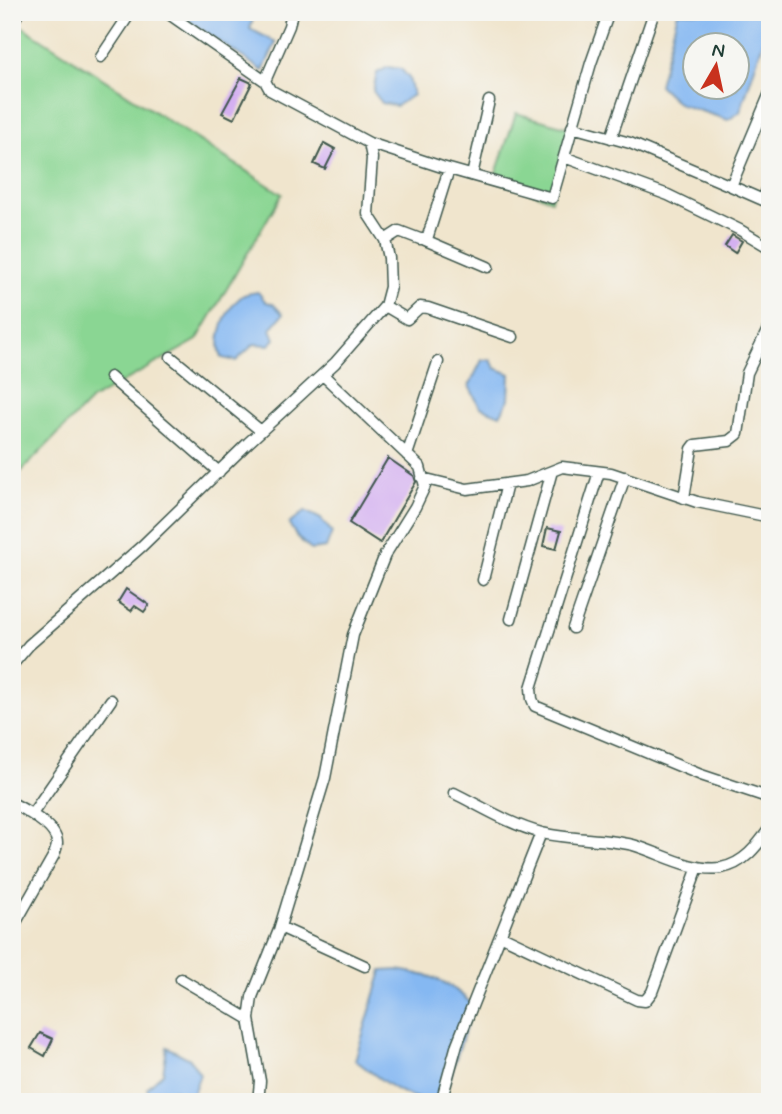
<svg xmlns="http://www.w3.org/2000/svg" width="782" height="1114" font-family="Mynerve,sans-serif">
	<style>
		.green { fill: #8ad693; stroke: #548a64; stroke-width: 2 }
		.water { fill: #85b8f2; stroke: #527a93; stroke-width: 2; fill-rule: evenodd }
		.building { fill: #d4b0f1 }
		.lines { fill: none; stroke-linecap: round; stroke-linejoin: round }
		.minor-casing { stroke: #3e564b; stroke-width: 13 }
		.minor { stroke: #fff; stroke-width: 10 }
	</style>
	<rect width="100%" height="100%" fill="#f6f6f2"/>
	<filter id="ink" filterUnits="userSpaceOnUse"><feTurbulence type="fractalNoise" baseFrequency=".0143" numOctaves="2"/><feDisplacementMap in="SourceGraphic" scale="14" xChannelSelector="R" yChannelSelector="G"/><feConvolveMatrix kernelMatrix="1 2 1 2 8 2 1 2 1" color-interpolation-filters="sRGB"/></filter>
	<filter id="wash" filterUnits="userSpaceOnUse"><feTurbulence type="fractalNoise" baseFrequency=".00686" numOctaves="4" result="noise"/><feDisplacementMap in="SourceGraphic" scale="28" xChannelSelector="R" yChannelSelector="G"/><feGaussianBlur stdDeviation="1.57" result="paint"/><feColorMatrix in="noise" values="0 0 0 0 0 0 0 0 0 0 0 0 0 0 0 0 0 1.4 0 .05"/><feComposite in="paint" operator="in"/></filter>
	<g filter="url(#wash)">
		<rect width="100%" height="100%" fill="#f0e5cd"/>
		<path class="green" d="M12,20l270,174 -85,146 -106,60 -79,81z
			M516,113l53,15 -18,72 -56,-23z"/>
		<path class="water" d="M176,12h79l-5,17 26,13 -13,29z
			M678,12h92v9l-30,91 -12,8 -49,-16 -20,-19zM694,46h42v42h-42z
			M388,67l13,2 8,9 4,17 -17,11 -14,-3 -9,-12 4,-18z
			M258,292l8,10 7,2 10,10 -12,15 4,10 -6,6 -15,-1 -18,17 -14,-3c-8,-18 3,-49 20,-62 4,-3 11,-3 16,-4z
			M482,360h9l4,8 15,6 -1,25 -9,16 -20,-8 -11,-21z
			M305,511l16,8 11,13 -6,16 -15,2 -14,-13 -8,-13z
			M398,970c36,6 48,9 75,35l-31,97c-37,0 -59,-21 -87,-42l27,-89z
			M167,1047l23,12 10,15 -9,25 -17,-9 -23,11 -4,-13 16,-15z"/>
		<g id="blocks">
			<path class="building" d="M241,78l11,5 -18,36 -12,-6z
				M324,143l11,6 -10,20 -11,-5z
				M732,235l10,6 -7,12 -10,-7z
				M388,458l26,18 2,6 -36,61 -31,-20z
				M547,528l14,3 -5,18 -13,-3z
				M126,589l23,16 -5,7 -9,-6 -4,5 -13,-9z
				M40,1033l13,6 -8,17 -14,-8z"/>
		</g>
	</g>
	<g filter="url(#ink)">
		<use href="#blocks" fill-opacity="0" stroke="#3e564b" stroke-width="2"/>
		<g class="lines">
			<g class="minor-casing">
				<path id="minor" d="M166,12l99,69
					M292,12l-3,14 -24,55 5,9 99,53 73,24 110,31 39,-135 18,-51
					M12,23l7,-11
					M101,57l30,-45
					M572,127l58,16 101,43 39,-93
					M611,138l43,-126
					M564,157l104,38 72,35 30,18
					M472,175l17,-74
					M731,186l32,14 7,-18
					M385,240l14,-9 21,8h7l22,-70
					M425,240l63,27
					M385,306l22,13 13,-12 8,1 85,29
					M171,357l90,74
					M110,377l109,95
					M407,455l31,-93
					M599,472l-68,216 1,11 3,7 166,69 69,23
					M422,478l45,11 60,-8 35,-14 49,6 86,29 73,15
					M684,498l8,-49 3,-4 34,-4 9,-7 9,-61 23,-48
					M483,580l24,-96
					M511,619l41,-148
					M573,628l52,-151
					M12,665l17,-20 113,-99 106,-103 87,-80 50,-57 5,-19 -1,-29 -4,-18 -17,-26 4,-56 -3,-15
					M454,793c28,14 57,32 88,40 30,7 61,5 91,12 28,8 58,27 88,23 23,-4 36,-22 49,-40
					M12,803c13,7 46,24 45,41 0,4 -2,7 -3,11l-42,74
					M32,814l79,-114
					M280,927l85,39
					M502,936l135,64 8,1 7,-9 46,-125
					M181,979l68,40
					M258,1102l2,-21 -11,-62 3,-22 27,-67 46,-152 28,-143 32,-80 30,-48 10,-21 -5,-19 -97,-92
					M441,1102l16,-58 84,-211"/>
			</g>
			<use href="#minor" class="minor"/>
		</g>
	</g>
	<rect width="782" height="1114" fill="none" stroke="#f6f6f2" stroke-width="42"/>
	<g transform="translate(716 66) rotate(9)"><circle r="33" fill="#f6f6f2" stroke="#a0aca6" stroke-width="2"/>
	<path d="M0-5L12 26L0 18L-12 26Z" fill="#c8321e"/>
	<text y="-10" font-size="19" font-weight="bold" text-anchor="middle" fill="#1f3d34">N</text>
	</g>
</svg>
